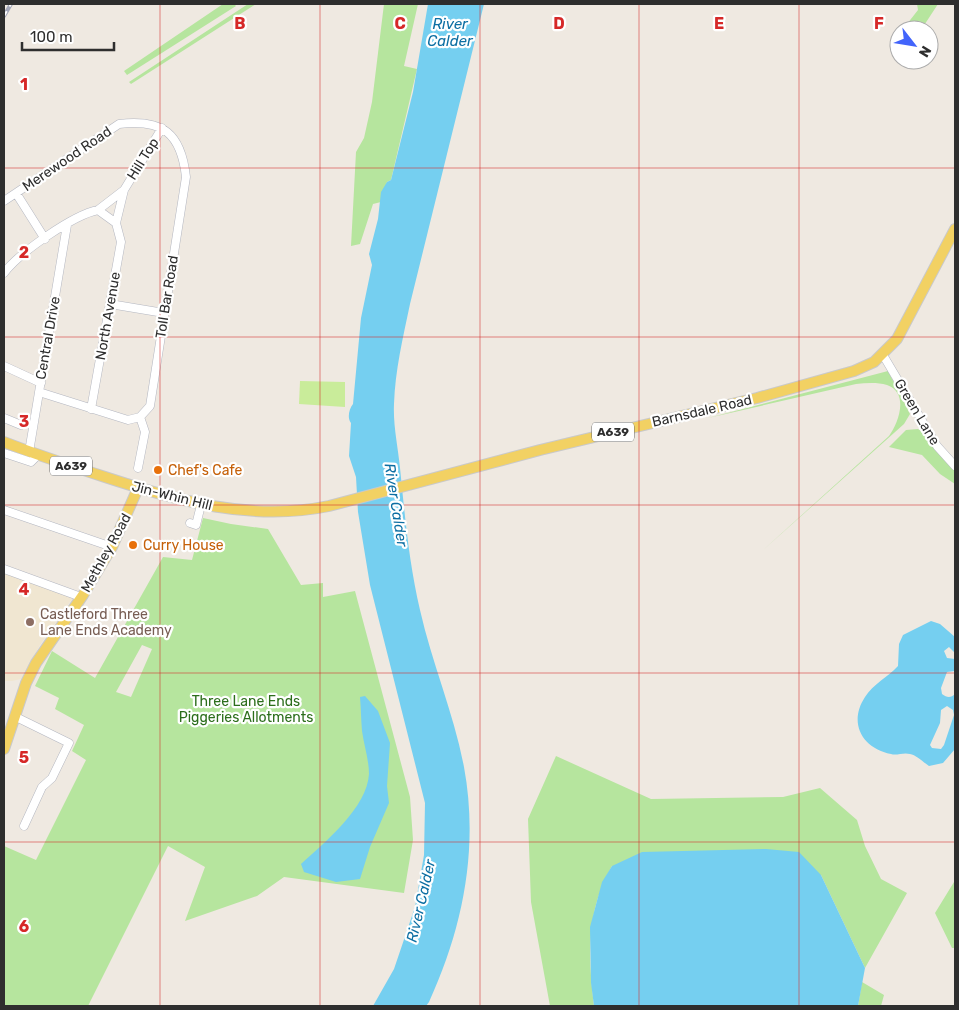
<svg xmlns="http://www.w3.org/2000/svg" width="959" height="1010" font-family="Rubik,sans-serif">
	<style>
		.education { fill: #f0e6d1 }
		.green { fill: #b6e59e; fill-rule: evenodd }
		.pitch { fill: #c9ec9a }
		.water { fill: #75cff0; fill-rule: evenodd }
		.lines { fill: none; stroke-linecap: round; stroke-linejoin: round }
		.minor-casing { stroke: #b4b7c1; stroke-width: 9 }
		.major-casing { stroke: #c9c9c9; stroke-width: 12 }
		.minor { stroke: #fff; stroke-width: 8 }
		.major { stroke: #f2d163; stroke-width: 10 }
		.rail-casing { stroke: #a3a6b8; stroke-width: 4 }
		.rail { stroke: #fff; stroke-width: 2; stroke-dasharray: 5.5; stroke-linecap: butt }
		.grid { fill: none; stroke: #d62828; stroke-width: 1; stroke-opacity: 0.55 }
		.food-dot { fill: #e8710a; stroke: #fff; stroke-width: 2 }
		.education-dot { fill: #8d6e63; stroke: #fff; stroke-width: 2 }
		.labels { text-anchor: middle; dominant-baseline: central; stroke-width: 4.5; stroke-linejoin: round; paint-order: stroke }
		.shield { fill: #fff; stroke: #6d6d6d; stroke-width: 1 }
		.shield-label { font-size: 12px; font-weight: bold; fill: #2e2e2e }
		.street-label { font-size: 14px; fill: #2e2e2e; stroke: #fff }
		.food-label { font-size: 14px; fill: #c56008; stroke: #fff; text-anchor: start }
		.education-label { font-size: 14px; fill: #785e54; stroke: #fff; text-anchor: start }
		.park-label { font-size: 14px; fill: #2c6e1b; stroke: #fff }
		.water-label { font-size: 15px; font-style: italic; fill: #0d6fa3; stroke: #fff }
		.grid-label { font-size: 16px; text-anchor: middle; font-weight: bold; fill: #d62828; stroke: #fff; stroke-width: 4.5; stroke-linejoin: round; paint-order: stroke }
	</style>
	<rect width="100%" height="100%" fill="#efe9e1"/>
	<path class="education" d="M4,573l65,22 3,4 -32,46 -19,34 -9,2h-8z"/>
	<path class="green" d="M223,4h11l2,2 -109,69 -3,-4z
		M248,4h8l-125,80 -2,-2z
		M384,4h34l-14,62 13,3 -26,111 -4,2 -6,20 -8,2 -13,40 -9,2 5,-94 8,-14 8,-36z
		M917,4h21l-17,26h-6l-8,-6 11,-14z
		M888,371l22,43 -6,10 -143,128 128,-116c9,-12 21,-43 -2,-51 -10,-3 -21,-2 -31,-1l-148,34z
		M918,429c15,9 21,29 37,40v15l-15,-10 -18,-19 -33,-8 17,-17z
		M203,518l28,6 37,5 33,56 22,-2v14l32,-6 55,206 3,43 -9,53 -120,-16 -27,19 -72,25 20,-54 -37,-21 -80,160h-84v-160l32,14 50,-100 -14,-9 12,-26 -29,-16 4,-11 -24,-12 17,-35 43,27 68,-121 29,3zM142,645l10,4 -21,48 -15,-5z
		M556,756l95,43 132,-2 37,-9 37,32 8,26 16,33 26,14 -42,75 -44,-93 -209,-9c-26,44 -24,91 -18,140h-44l-19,-104 -3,-83z
		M954,882l1,1v65h-3l-17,-35z
		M862,982l22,13 -3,11h-23z"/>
	<path class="pitch" d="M300,381l45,1v25l-46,-3z"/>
	<path class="water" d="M428,4h56l-74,300c-7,33 -15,67 -16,100 -1,22 4,43 6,64 5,49 9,95 20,142 12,53 34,104 44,157 15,81 -1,161 -35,235l-3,4h-53l21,-37 21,-62 9,-52 1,-52 -55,-218 -12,-73 -2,-35 -7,-21 2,-33c-4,-5 -2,-14 2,-19l8,-86 11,-53 -3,-11 9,-35 3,-27 6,-10 4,-2 22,-88z
		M931,621l9,3 15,13v16l-6,-6 -5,4 3,7 8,1v12l-8,1 -6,16 1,6c5,4 9,4 13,0v55l-12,14 -14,3c-6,-4 -13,-11 -19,-12 -7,-2 -13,2 -19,0 -29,-6 -43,-31 -26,-57 8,-13 23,-20 33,-31l1,-22 4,-9zM947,706l6,4 1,5 -10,30 -3,4 -9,-1 -2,-3 10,-22 1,-13z
		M365,696l13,15 12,32 -3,43 2,17 -19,44 -10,32 -24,3 -32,-10 -3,-8c24,-22 66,-56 68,-90 0,-14 -5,-29 -7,-43 -1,-11 -1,-23 -2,-34z
		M766,849l33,3 22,23 44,93 -7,38h-264l-3,-23 -1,-56 12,-45 10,-16 30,-14z"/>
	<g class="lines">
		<g class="minor-casing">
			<path id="minor" d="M16,193l29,46
				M4,201l115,-77c44,-5 62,9 67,53l-36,229 -10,11 -12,3 -89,-28
				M98,210l26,-20
				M116,223l8,-33 38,-62
				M4,273c15,-20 69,-58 94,-63l18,13
				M110,304l54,9
				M883,355l54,91 18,20
				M4,366l37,17
				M91,409l30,-167 -5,-19
				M4,418l17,7
				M29,452l38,-227
				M4,453l27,9 7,-7
				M138,468l7,-36 -5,-15
				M4,510l108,37
				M190,523l6,2 5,-20
				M4,569l77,28
				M16,717l53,26 -17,35 -10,9 -18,39"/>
		</g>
		<g class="major-casing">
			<path id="major" d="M4,442c33,13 67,24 101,35 73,24 147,45 224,29l211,-56 217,-52 97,-27 20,-9 23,-23 58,-110
				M4,749l22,-66 10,-20 47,-68 29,-48 26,-59"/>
		</g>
		<use href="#minor" class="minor"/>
		<use href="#major" class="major"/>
		<g class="rail-casing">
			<path id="rail" d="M4,16l7,-12"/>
		</g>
		<use href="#rail" class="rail"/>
	</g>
	<path class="grid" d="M160,4v1002M320,4v1002M480,4v1002M639,4v1002M799,4v1002M4,168h951M4,337h951M4,505h951M4,673h951M4,842h951"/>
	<g class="food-dot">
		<circle cx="158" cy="470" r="5"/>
		<circle cx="133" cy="545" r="5"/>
	</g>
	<circle class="education-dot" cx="30" cy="622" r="5"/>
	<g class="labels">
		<g class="shield">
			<rect x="592" y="422.5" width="42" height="19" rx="4"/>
			<rect x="50" y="456.5" width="42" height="19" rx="4"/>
		</g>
		<g class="shield-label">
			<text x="613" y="432">A639</text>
			<text x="71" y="466">A639</text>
		</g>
		<g class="street-label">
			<text transform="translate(67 159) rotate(-34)">Merewood Road</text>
			<text transform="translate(143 159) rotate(-58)">Hill Top</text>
			<text transform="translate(167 297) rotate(-81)">Toll Bar Road</text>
			<text transform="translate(108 316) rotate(-80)">North Avenue</text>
			<text transform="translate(48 338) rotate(-80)">Central Drive</text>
			<text transform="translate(702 411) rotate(-13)">Barnsdale Road</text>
			<text transform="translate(917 412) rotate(59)">Green Lane</text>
			<text transform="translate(172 496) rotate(14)">Jin-Whin Hill</text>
			<text transform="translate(106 553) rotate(-61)">Methley Road</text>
		</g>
		<g class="food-label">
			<text x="168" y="470">Chef's Cafe</text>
			<text x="143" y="545">Curry House</text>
		</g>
		<g class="education-label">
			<text x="40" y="614">Castleford Three<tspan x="40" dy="16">Lane Ends Academy</tspan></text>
		</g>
		<g class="park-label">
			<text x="246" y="701">Three Lane Ends<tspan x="246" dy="16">Piggeries Allotments</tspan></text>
		</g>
		<g class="water-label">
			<text x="450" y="24">River<tspan x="450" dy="17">Calder</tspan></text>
			<text transform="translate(396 505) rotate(81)">River Calder</text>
			<text transform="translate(421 901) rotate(-77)">River Calder</text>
		</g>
	</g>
	<g class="grid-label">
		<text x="240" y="29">B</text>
		<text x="400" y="29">C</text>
		<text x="559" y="29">D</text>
		<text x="719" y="29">E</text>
		<text x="879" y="29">F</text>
		<text x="24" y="90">1</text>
		<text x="24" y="258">2</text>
		<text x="24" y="427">3</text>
		<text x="24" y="595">4</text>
		<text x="24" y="763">5</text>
		<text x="24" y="932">6</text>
	</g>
	<rect width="959" height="1010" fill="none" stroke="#2e2e2e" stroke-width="10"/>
	<g transform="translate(914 45) rotate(121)"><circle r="24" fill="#ffffff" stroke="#ababab"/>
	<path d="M0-4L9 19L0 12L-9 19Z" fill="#4264fb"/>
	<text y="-8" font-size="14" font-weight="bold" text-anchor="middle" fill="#2e2e2e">N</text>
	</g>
	<path d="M22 42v8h92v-8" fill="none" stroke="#2e2e2e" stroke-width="2.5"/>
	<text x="30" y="42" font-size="15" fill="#2e2e2e" stroke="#ffffff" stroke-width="4" paint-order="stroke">100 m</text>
</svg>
